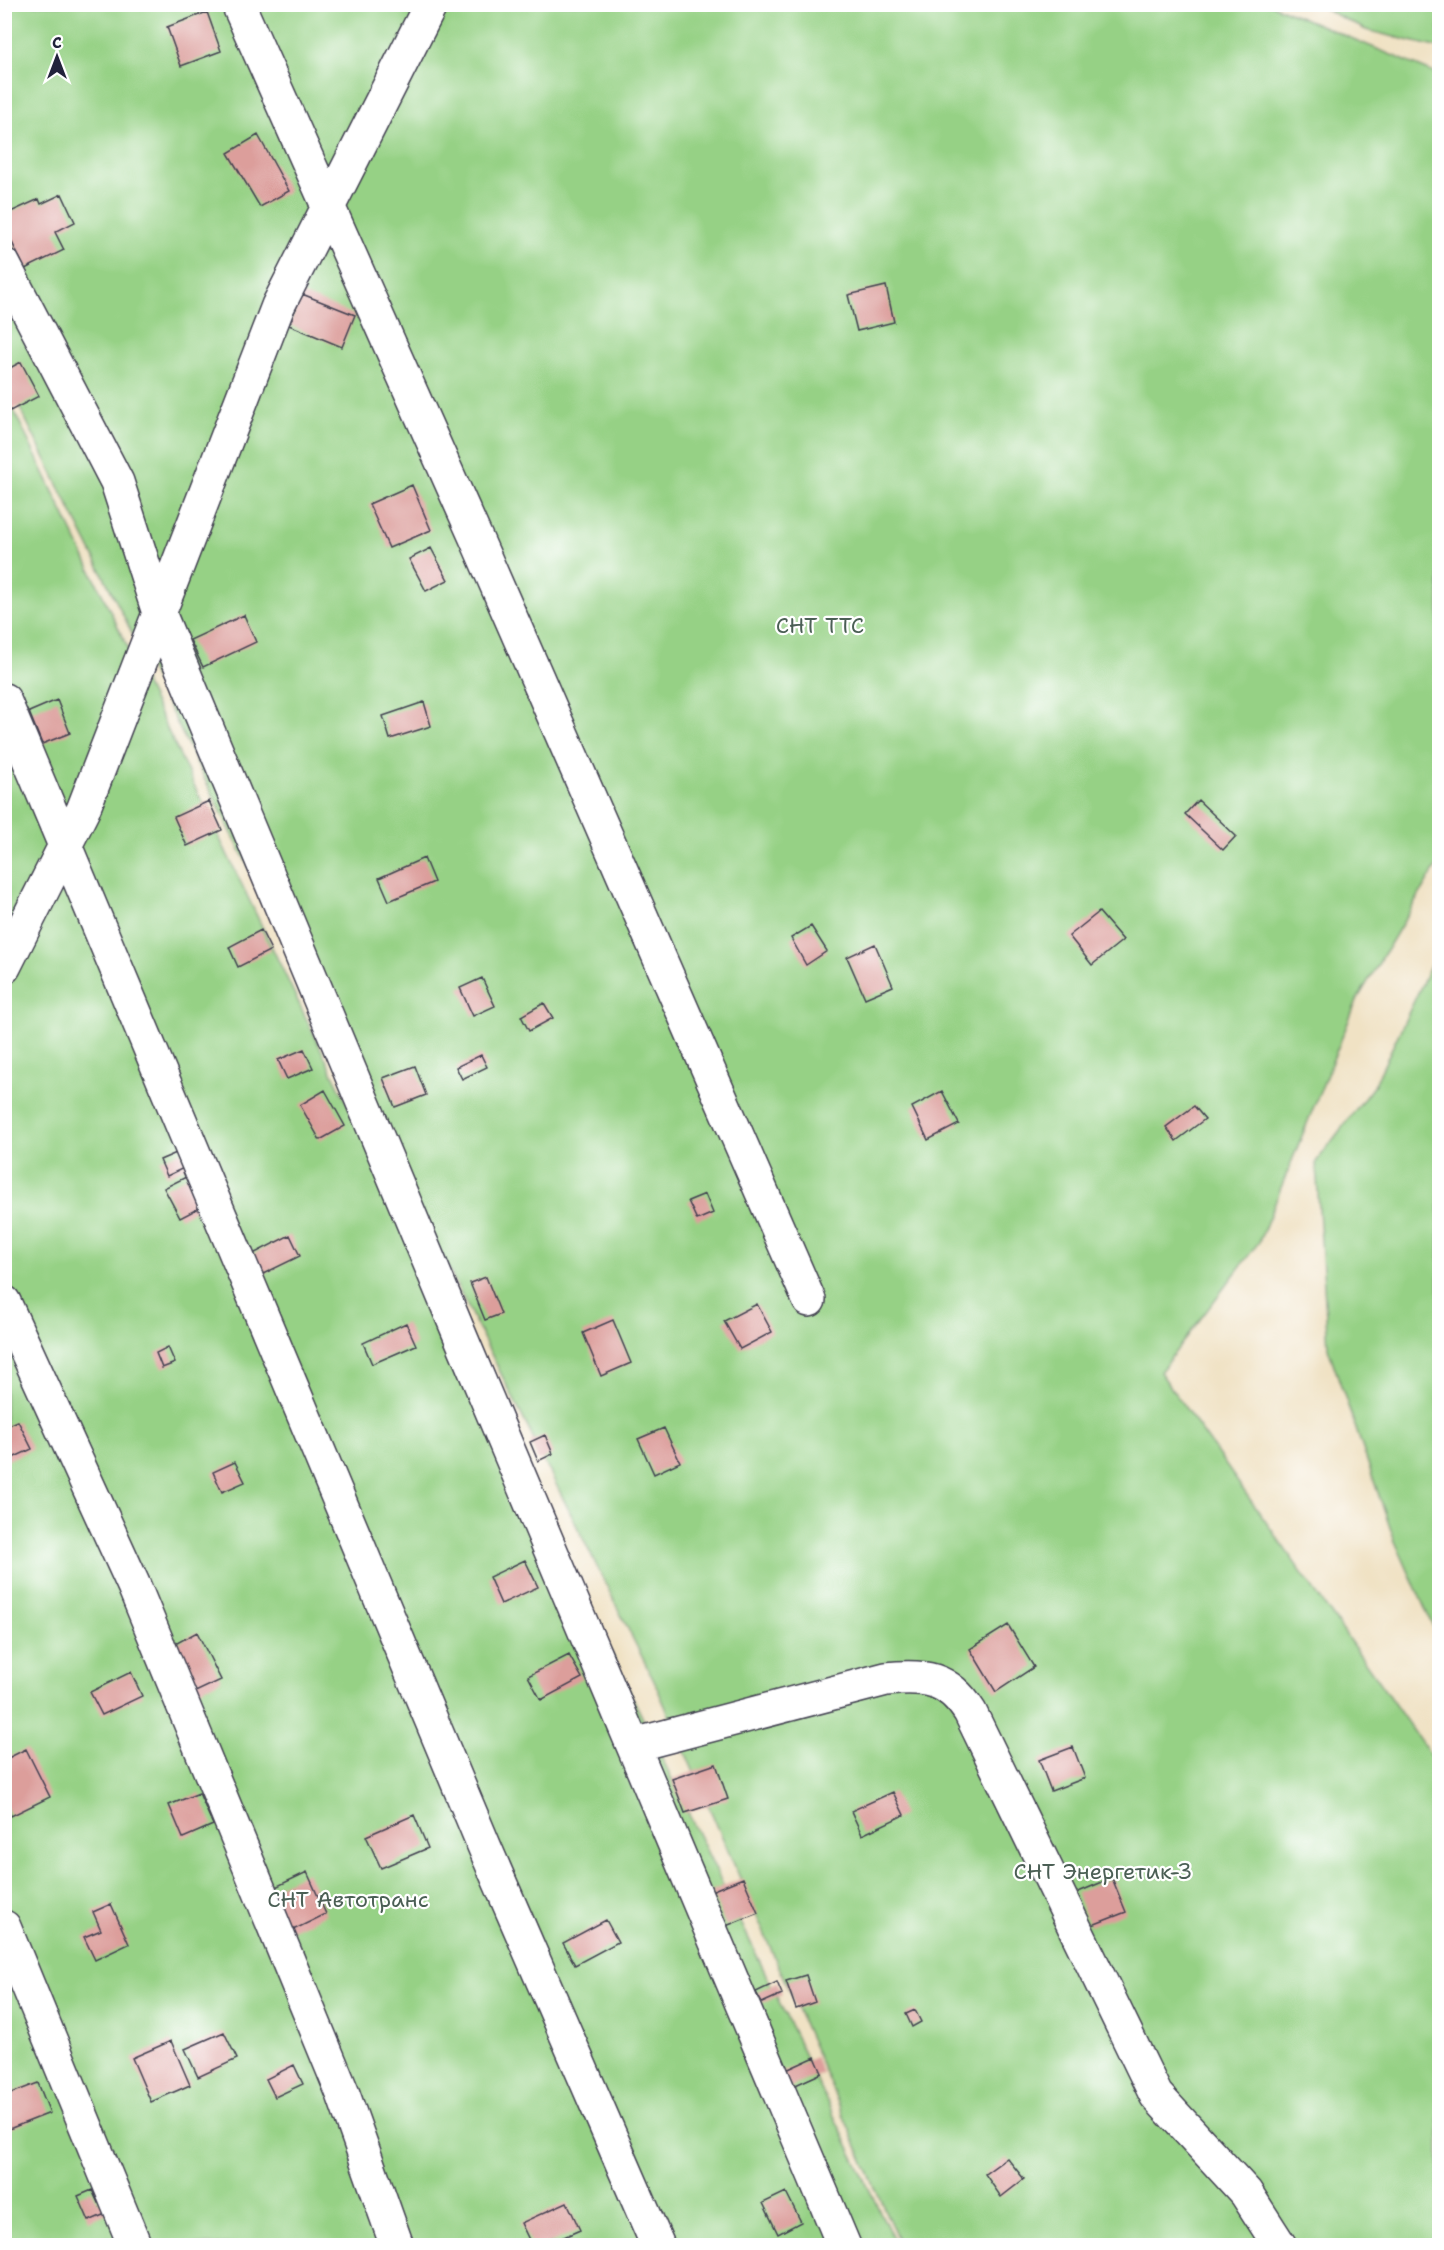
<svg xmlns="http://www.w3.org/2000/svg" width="1444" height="2250" font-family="'Shantell Sans',sans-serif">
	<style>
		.green { fill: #96d185; stroke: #5c7a60; stroke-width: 1.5 }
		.building { fill: #dc9e9b }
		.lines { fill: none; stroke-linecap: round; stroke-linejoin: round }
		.minor-casing { stroke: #413f50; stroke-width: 36 }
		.minor { stroke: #fff; stroke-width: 33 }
		.labels { text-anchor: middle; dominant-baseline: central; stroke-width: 4.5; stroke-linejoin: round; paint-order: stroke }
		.park-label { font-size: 22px; fill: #4b5f55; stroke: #fff }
	</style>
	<rect width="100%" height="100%" fill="#fff"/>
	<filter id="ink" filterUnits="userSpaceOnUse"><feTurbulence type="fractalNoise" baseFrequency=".0167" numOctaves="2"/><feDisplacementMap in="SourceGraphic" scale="12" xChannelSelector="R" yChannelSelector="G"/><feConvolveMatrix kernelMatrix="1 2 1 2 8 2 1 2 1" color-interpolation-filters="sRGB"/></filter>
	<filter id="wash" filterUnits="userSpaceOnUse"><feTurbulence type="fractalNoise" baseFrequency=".008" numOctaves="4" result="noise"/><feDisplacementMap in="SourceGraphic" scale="24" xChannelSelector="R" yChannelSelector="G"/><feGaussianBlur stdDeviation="1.35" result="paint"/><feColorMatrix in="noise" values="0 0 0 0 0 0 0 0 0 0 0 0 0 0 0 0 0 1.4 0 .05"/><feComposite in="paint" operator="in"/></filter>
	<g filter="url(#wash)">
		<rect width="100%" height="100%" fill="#f0e2c4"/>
		<path class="green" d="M1270,4l169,71v787l-81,136 -99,244 -99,130 279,395v478h-539l-245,-562 -650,-1305 -1,-373z
			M1317,5h122v43l-73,-18z
			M5,392l891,1853h-891z
			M1439,948v692l-45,-101 -66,-191 -12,-186 59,-78z"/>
		<g id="blocks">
			<path class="building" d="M207,12l14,39 -40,15 -14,-39z
				M258,135l31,56 -29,16 -32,-54z
				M62,194l13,28 -20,10 9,18 -39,19 -21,-43v-11l35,-16 2,5z
				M886,286l8,36 -37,9 -9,-36z
				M302,294l53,21 -13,32 -53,-22z
				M21,362l18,34 -29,15 -6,-10v-30z
				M412,485l19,45 -42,18 -20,-44z
				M431,548l17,32 -22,11 -17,-32z
				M244,615l12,27 -53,25 -13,-27z
				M57,700l13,33 -28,11 -13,-32z
				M424,702l7,24 -41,13 -7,-23z
				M1198,800l38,36 -13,14 -38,-36z
				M209,801l13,29 -35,16 -13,-29z
				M424,858l10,24 -45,19 -10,-23z
				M1099,912l24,28 -31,25 -23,-29z
				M811,926l16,25 -21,14 -15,-27z
				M261,930l10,20 -33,17 -9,-20z
				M875,944l18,42 -28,12 -18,-41z
				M482,978l13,28 -22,10 -13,-28z
				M544,1003l9,15 -24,13 -8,-15z
				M304,1049l9,19 -26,11 -9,-19z
				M481,1055l6,12 -25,12 -6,-12z
				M415,1066l11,29 -31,12 -12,-29z
				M325,1090l20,36 -25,14 -20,-35z
				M942,1091l17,33 -31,16 -16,-33z
				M1194,1106l11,13 -29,22 -10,-14z
				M181,1151l7,15 -21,10 -7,-16z
				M192,1174l15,30 -27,14 -16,-30z
				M705,1194l8,19 -16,7 -9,-19z
				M290,1235l10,21 -37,18 -10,-20z
				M486,1277l15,37 -16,6 -15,-37z
				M757,1304l15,28 -32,17 -16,-28z
				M613,1320l18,43 -30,13 -18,-43z
				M406,1323l10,22 -44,19 -9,-21z
				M168,1347l7,16 -13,5 -6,-15z
				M18,1421l14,28 -28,13v-35z
				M664,1428l16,34 -26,12 -16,-35z
				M545,1435l8,19 -15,7 -8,-19z
				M235,1462l10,20 -23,10 -9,-20z
				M525,1560l13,27 -37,17 -12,-27z
				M1008,1625l26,42 -38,25 -26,-43z
				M197,1632l24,48 -32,15 -23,-46z
				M569,1655l13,23 -41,22 -13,-24z
				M131,1672l11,24 -40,19 -12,-23z
				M1073,1747l12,31 -34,13 -12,-31z
				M26,1749l24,48 -39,19 -7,-14v-42z
				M716,1764l12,35 -43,14 -13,-34z
				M893,1792l11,23 -42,20 -11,-24z
				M199,1793l14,32 -30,13 -14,-33z
				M414,1815l14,33 -47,20 -15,-32z
				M307,1872l19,42 -37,18 -20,-42z
				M743,1878l15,35 -32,13 -15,-35z
				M1112,1878l14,34 -36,14 -14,-33z
				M111,1904l18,40 -34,16 -11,-23 17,-7 -8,-18z
				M606,1920l12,22 -43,23 -12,-22z
				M806,1975l9,27 -19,7 -10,-28z
				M777,1982l5,12 -20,9 -6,-11z
				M915,2010l6,12 -9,5 -6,-13z
				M224,2032l13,27 -39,18 -13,-28z
				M171,2041l19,44 -39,17 -19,-44z
				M815,2057l7,16 -33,15 -7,-16z
				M294,2065l9,19 -28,13 -9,-18z
				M38,2083l12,30 -41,16 -5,-13v-20z
				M1007,2158l17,21 -23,18 -16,-23z
				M92,2190l6,13 14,-6 5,12 -28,12 -11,-25z
				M786,2192l15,30 -23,12 -15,-31z
				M567,2202l13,28 -37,16h-11l-11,-23z"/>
		</g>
	</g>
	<g filter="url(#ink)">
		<use href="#blocks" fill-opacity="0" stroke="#413f50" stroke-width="1.5"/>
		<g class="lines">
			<g class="minor-casing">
				<path id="minor" d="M238,4l238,534 333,762
					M4,265l113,217 42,131 300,720 385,913
					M4,700l481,1148 173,398
					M4,967l79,-157 195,-504 153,-302
					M4,1302l130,284 209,508 54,152
					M634,1745l252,-66c38,-4 62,-2 84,33l186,383 90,98 34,53
					M4,1927l131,319"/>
			</g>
			<use href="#minor" class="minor"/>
		</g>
	</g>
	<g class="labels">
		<g class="park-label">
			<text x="820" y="625">СНТ ТТС</text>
			<text x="1103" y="1871">СНТ Энергетик-3</text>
			<text x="348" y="1899">СНТ Автотранс</text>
		</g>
	</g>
	<rect width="1444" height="2250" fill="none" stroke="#fff" stroke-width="24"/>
	<g transform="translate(57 57)" stroke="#ffffff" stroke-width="4.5" paint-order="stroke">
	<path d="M0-4.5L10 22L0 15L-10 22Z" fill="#22223b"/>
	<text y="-9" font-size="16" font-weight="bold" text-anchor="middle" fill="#22223b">С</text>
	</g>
</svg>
